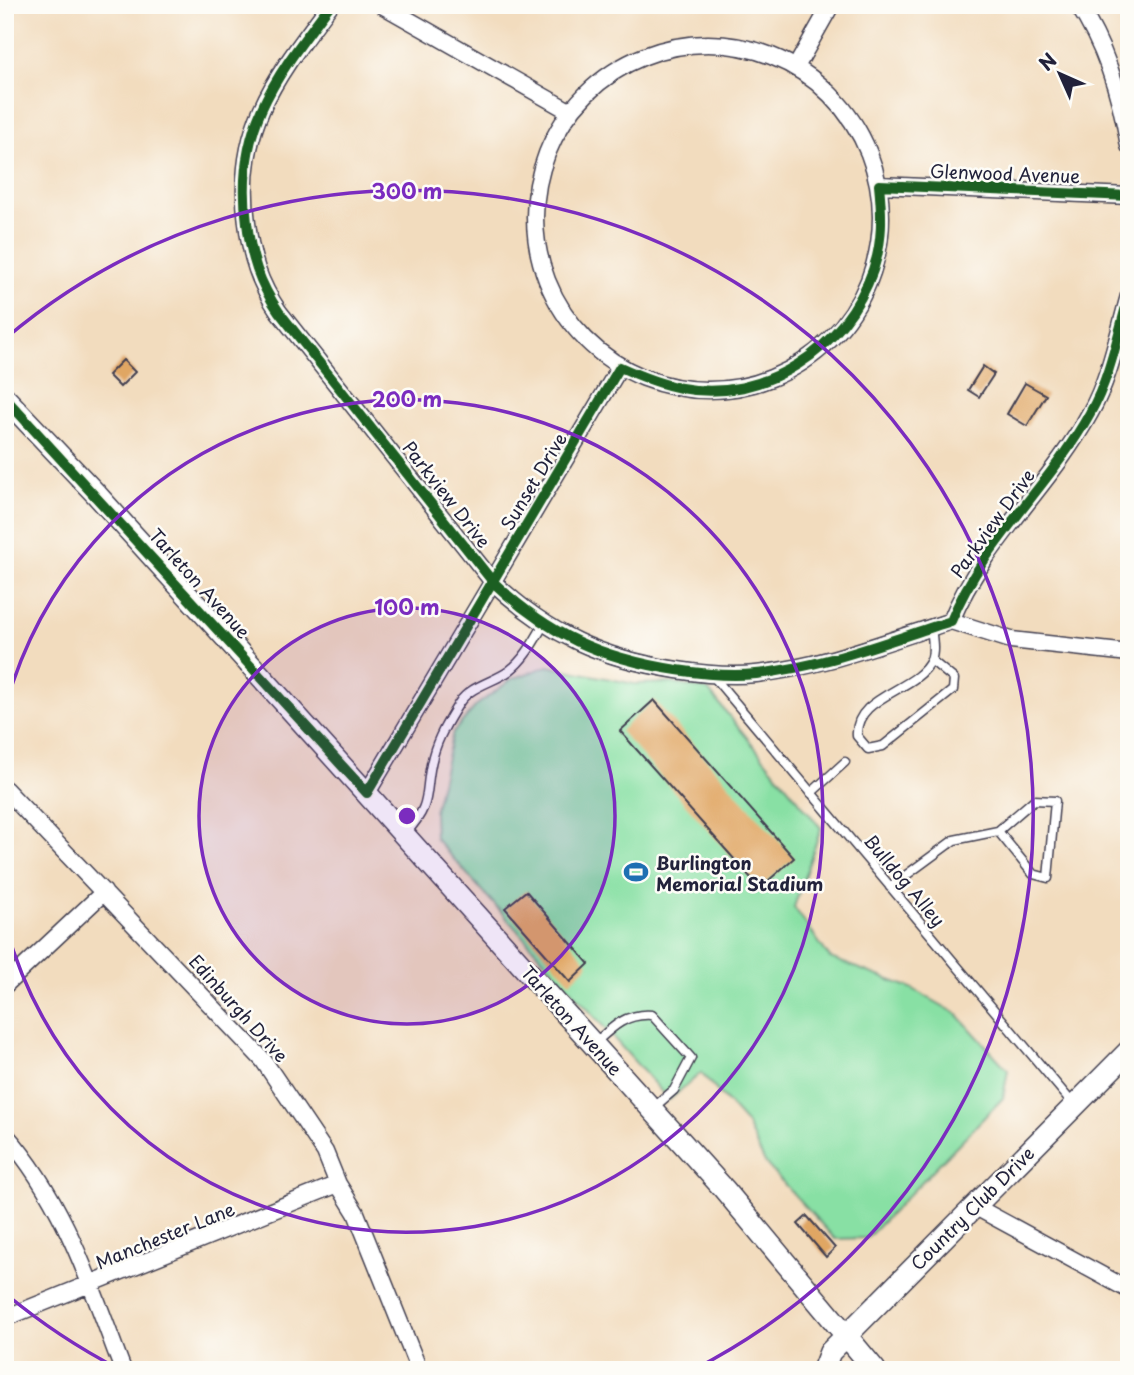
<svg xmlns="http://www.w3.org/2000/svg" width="1134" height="1375" font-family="'Playpen Sans',sans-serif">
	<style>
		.green { fill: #88e0a4; stroke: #558170; stroke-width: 2 }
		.building { fill: #e0a664 }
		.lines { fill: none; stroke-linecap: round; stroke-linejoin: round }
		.service-casing { stroke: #413e4f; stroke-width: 11 }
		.minor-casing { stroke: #413e4f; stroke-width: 19 }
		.tertiary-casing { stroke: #413e4f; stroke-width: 24 }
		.service { stroke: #fff; stroke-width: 8 }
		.minor { stroke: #fff; stroke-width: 16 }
		.tertiary { stroke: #fff; stroke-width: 21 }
		.cycleway-casing { stroke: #fdfcf7; stroke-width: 15 }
		.cycleway { stroke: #1b5e20; stroke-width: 10 }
		.ring { fill: none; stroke: #7b2cbf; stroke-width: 3.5 }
		.labels { text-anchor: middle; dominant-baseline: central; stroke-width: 5; stroke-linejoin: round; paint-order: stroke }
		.street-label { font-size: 18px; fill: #22223b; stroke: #fdfcf7 }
		.poi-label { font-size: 18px; font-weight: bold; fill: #22223b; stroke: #fdfcf7; text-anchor: start }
		.centre { fill: #7b2cbf; stroke: #fdfcf7; stroke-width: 3.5 }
		.ring-label { font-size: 21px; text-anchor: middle; font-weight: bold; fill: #7b2cbf; stroke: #fdfcf7; stroke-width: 5; stroke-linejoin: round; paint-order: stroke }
	</style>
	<rect width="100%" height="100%" fill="#fdfcf7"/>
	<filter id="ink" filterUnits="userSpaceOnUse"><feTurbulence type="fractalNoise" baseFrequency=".0143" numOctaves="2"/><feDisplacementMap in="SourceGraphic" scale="14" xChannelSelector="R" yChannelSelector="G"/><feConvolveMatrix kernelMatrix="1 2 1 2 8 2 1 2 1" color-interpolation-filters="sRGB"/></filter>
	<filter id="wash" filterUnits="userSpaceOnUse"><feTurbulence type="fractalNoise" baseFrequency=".00686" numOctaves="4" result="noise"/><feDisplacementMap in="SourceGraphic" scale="28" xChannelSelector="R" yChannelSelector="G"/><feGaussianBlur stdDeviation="1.57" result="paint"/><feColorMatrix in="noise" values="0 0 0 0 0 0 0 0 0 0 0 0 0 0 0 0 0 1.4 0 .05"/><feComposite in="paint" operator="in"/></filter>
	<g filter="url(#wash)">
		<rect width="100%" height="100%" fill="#f2dcbe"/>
		<path class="green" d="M548,666l86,18 37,-1 37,7 113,138 -27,79 36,51 81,30 46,26 51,56 -5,28 -136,140 -32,1 -70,-76 -19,-40 -45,-50 -32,27 -234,-262 -1,-26 19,-80 24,-27 35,-26z"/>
		<g id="blocks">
			<path class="building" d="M123,360l12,12 -15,15 -12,-12z
				M983,366l11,8 -15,23 -11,-7z
				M1025,383l21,12 -19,31 -20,-12z
				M654,700l140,158 -34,30 -140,-157z
				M526,891l63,73 -19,18 -65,-74z
				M807,1216l28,32 -9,9 -28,-33z"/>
		</g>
	</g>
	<g filter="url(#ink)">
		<use href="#blocks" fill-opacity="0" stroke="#413e4f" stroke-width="2"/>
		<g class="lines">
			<g class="service-casing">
				<path id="service" d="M931,660l23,19 -1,11 -70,56 -15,3 -11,-13c-3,-41 61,-45 74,-76 4,-9 1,-23 0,-33
					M713,676l361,429
					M811,793l34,-31
					M405,834c30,-32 18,-42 28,-78 5,-19 16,-37 26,-53 11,-17 35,-21 50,-32 16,-12 25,-30 35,-47
					M890,887l64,-47 44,-9 36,-31 21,1 -7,77 -15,-4 -35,-43
					M595,1043c18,-17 32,-30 57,-28l39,43 -17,32 -22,19"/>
			</g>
			<g class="minor-casing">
				<path id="minor" d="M330,5c-54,72 -96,123 -83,218 4,34 12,60 32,89l214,270c56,53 107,76 184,88 26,4 52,7 79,4 67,-7 132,-33 195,-53 32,-79 99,-135 139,-208 20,-35 28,-79 39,-117
					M382,5l189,107
					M1078,5c28,42 43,92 51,141
					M535 217a173 173 0 1 1 346 0a173 173 0 1 1-346 0Z
					M796,67l35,-62
					M879,185l250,11
					M951,621l60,19 118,13
					M5,789l258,271 62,92 13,32 18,29 63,157
					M367,793l253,-426
					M5,985l99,-93
					M5,1134c60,67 86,153 118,236
					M974,1206l155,84
					M5,1318l333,-134"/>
			</g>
			<g class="tertiary-casing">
				<path id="tertiary" d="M5,398l91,96 628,695 151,181
					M823,1370l7,-18 15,-15 284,-286"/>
			</g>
			<use href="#service" class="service"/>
			<use href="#minor" class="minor"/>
			<use href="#tertiary" class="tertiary"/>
			<g class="cycleway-casing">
				<path id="cycleway" d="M330,5c-54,72 -96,123 -83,218 4,34 12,60 32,89l214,270c56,53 107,76 184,88 26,4 52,7 79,4 67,-7 132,-33 195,-53 32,-79 99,-135 139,-208 20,-35 28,-79 39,-117
					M5,398l362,395 253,-426c20,9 39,17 61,21 83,16 165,-40 192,-118 10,-28 9,-56 6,-85l250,11"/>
			</g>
			<use href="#cycleway" class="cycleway"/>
		</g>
	</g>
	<circle cx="407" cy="816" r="208" fill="#7b2cbf" fill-opacity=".12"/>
	<g class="ring">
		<circle cx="407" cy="816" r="208"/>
		<path d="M6 705A416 416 0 1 1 6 927"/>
		<path d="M119 1369A624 624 0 0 1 6 1294M6 338A624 624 0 1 1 695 1369"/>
	</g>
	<defs>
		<g id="stadium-bare" transform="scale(1.89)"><path d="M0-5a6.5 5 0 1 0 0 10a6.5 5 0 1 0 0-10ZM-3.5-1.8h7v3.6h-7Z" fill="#1f6fb2" stroke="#fdfcf7" stroke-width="2.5" paint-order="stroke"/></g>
	</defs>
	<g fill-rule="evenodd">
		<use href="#stadium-bare" x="636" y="872"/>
	</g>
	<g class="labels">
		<g class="street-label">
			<text transform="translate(1005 173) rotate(2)">Glenwood Avenue</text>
			<text transform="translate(533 481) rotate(-59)">Sunset Drive</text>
			<text transform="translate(447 494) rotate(52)">Parkview Drive</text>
			<text transform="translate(992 523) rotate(-54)">Parkview Drive</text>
			<text transform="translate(200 583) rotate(48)">Tarleton Avenue</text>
			<text transform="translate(905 880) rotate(50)">Bulldog Alley</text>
			<text transform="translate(239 1008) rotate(48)">Edinburgh Drive</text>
			<text transform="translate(572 1020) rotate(48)">Tarleton Avenue</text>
			<text transform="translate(972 1208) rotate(-45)">Country Club Drive</text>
			<text transform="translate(165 1235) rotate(-22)">Manchester Lane</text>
		</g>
		<g class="poi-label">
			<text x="656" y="862">Burlington<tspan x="656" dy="21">Memorial Stadium</tspan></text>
		</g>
	</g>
	<circle cx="407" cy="816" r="10" class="centre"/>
	<g class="ring-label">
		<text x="407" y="199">300 m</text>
		<text x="407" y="407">200 m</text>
		<text x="407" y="615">100 m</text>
	</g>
	<rect width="1134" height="1375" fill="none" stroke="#fdfcf7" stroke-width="28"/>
	<g transform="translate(1060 74) rotate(315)" stroke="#fdfcf7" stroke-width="5" paint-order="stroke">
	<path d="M0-5L12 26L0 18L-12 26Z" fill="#22223b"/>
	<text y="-10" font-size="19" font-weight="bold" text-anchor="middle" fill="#22223b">N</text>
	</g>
</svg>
